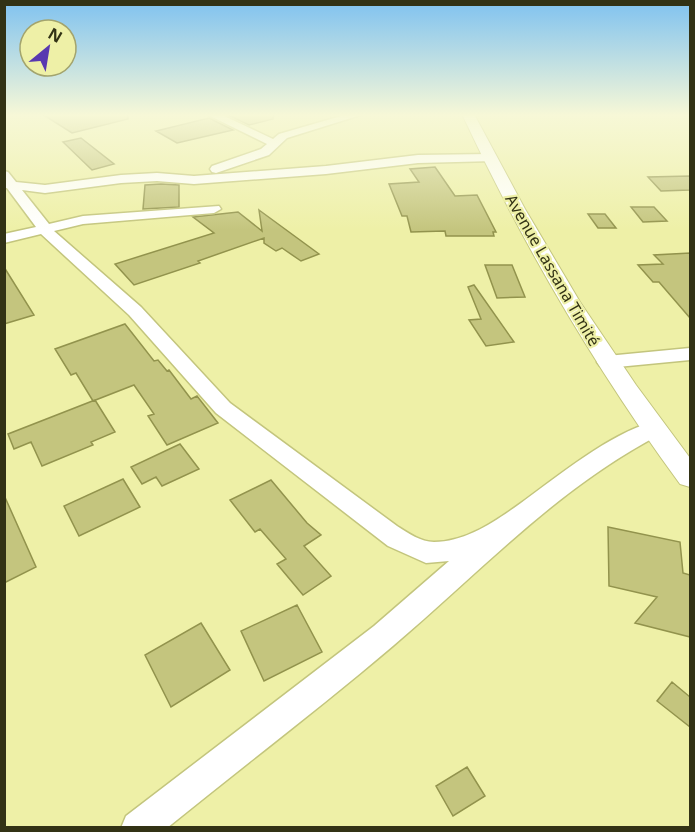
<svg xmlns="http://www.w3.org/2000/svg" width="695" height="832" font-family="'Noto Sans',sans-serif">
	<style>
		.building { fill: #c4c57e; stroke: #92934d; stroke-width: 1.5 }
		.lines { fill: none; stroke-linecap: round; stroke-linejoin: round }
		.minor-casing { stroke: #c3c57d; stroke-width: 3 }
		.tertiary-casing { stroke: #c3c57d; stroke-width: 2 }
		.minor { fill: #fff; fill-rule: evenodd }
		.tertiary { fill: #fff; fill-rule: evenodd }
		.labels { text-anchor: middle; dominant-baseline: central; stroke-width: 4.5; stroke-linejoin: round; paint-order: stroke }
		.street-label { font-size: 16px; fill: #323215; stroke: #eef0a7 }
	</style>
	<rect width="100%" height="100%" fill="#eef0a7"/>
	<path class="building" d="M42,114h86v5l-56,14z
		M226,114h47v5l-24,6z
		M209,118l24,12 -56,13 -21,-12z
		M81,138l33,26 -22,6 -29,-28z
		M435,167l20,29 22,-1 19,37h-3l1,4h-48l-1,-5 -34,1 -4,-16h-5l-13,-32 30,-2 -9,-13z
		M690,176v14l-29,1 -13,-14z
		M161,184l18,1v22l-36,2 2,-24z
		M631,207h23l13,14 -24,1z
		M259,210l60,44 -18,7 -19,-13 -6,3 -12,-8v-5l-66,23 2,2 -66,22 -19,-21 99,-31 -21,-16 45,-5 24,19z
		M588,214h17l11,14h-18z
		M690,253v65l-31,-36h-6l-15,-17 25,-1 -9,-9z
		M485,265h27l13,32 -28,1z
		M4,267l30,48 -30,9z
		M474,285l40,57 -28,4 -17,-26 12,-1 -13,-32z
		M125,324l29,37 4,-1 9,11 2,-1 22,29 6,-3 21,27 -51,22 -19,-29 6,-2 -20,-29 -41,16 -17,-28 -5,2 -16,-26z
		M95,400l20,32 -24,10 2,3 -51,21 -11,-24 -17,7 -6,-15z
		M180,444l19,25 -37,17 -6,-9 -14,7 -11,-17z
		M123,479l17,28 -61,29 -15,-30z
		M271,480l36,43 14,12 -17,11 27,30 -28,19 -26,-31 9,-5 -26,-30 -5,3 -25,-32z
		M4,495l32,72 -32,16z
		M608,527l72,15 3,31 7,2v62l-55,-14 22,-26 -48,-11z
		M297,605l25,47 -58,29 -23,-50z
		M201,623l29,47 -59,37 -26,-52z
		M672,682l18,15v30l-33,-26z
		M467,767l18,29 -32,20 -17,-30z"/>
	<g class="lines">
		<g class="minor-casing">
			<path id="minor" d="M206,114h14l53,25 6,-5 69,-20h16l-77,24 -18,17 -53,18 -4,-1 -2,-3 2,-3 49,-17 6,-5z
				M490,154l6,4 -2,3 -76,2 -92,11 -132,10 -37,-3 -36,2 -76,10 -23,-3 27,34 34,-8 136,-10 2,3 -7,4 -131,11 -29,7 87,76 89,96 167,123c11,7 24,16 37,16 32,0 62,-21 87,-39 37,-27 88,-69 132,-81l8,2 3,5 -3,5c-104,54 -180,137 -267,211 -74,63 -152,122 -227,183h-46l5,-12 248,-190 75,-65 -23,2 -38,-17 -172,-133 -87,-98 -88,-81 -37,9v-9l32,-7 -29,-39h-3v-17l4,1 8,10 29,3 76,-10 36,-2 37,3 132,-10 92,-11z
				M690,348v12l-83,8 -7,-2 -3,-4 3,-4 7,-2z"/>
		</g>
		<g class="tertiary-casing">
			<path id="tertiary" d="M462,114h12l51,95 55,93 56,83 54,73v29l-10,-3c-85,-116 -157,-239 -218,-370z"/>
		</g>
		<use href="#minor" class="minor"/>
		<use href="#tertiary" class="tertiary"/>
	</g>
	<linearGradient id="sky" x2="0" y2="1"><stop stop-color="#7fc2f0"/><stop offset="0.5" stop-color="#f7f8d7"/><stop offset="1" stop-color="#f7f8d7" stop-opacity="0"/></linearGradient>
	<rect width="695" height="230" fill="url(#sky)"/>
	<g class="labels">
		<g class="street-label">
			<text transform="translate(553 270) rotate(60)">Avenue Lassana Timité</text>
		</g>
	</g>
	<rect width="695" height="832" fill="none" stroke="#323215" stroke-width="12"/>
	<g transform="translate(48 48) rotate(30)"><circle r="28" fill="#eef0a7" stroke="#a3a46d" stroke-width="1.5"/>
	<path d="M0-4.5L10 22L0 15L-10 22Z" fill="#5838b0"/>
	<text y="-9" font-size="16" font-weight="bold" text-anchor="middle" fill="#323215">N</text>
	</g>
</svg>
